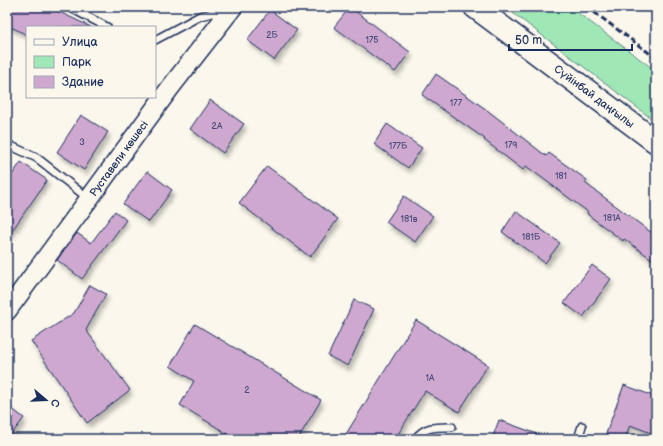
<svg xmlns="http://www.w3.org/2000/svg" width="663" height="446" font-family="'Balsamiq Sans',sans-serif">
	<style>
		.green { fill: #9fe8b6; stroke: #5d8c8a }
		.building { fill: #cfa8d0; stroke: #1b2f5e; filter: url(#shadow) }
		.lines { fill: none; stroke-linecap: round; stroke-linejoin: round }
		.service-casing { stroke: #1b2f5e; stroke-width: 10 }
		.tertiary-casing { stroke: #1b2f5e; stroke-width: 21 }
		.primary-casing { stroke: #1b2f5e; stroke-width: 25 }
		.service { stroke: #fbf7ec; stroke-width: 7 }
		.tertiary { stroke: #fbf7ec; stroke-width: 18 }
		.primary { stroke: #fbf7ec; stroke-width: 22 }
		.rail { stroke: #1b2f5e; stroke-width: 3; stroke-dasharray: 6 3; stroke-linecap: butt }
		.labels { text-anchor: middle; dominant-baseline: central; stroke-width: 3; stroke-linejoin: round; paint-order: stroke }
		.number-label { font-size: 9px; fill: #484d7a }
		.street-label { font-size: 11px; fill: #1b2f5e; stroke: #fbf7ec }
	</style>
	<defs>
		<filter id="shadow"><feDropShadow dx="2.5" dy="4.5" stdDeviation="2" flood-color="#0004"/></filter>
	</defs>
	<rect width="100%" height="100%" fill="#fbf7ec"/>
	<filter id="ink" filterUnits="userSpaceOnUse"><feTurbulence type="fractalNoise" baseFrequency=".025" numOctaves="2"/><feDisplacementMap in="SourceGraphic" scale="8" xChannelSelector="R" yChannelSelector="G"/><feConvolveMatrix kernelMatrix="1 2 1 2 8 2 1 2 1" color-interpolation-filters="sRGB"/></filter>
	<g filter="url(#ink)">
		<path class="green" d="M505,7h65l86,64v51z"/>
		<path class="building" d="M7,7h42l42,20h-64v8l-20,-10z
			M350,7l60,45 -15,20 -61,-45z
			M270,10l27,20 -23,30 -27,-20z
			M436,74l51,36 59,46 3,-3 38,27 -2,3 71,53v26l-32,-23 -1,2 -36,-27 1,-2 -62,-46 -3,4 -39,-30 1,-1 -63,-44z
			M210,100l34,24 -21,29 -33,-24z
			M81,115l27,17 -24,38 -27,-18z
			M387,124l35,24 -14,20 -34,-24z
			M21,162l26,18 -40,58v-56z
			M267,166l71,53 -28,38 -71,-54z
			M147,171l25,19 -23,32 -26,-18z
			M404,196l29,20 -18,26 -29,-20z
			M115,211l11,9 -44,59 -25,-19 20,-27 14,10z
			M516,211l44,32 -15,20 -43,-31z
			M592,265l19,14 -28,38 -19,-14z
			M90,285l16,9 -20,36 44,60 -43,33 -56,-82 43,-28z
			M354,300l20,9 -26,57 -20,-10z
			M416,320l72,45 -29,47 -34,-21 -30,48h-52z
			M195,324l126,76 -23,39h-62l-56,-34 14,-24 -24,-15z
			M624,385l32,12v38l-26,-10 -5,14h-21z
			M7,405l17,13 -16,21h-1z
			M499,420l49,18 -1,1h-55z"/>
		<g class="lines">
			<g class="service-casing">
				<path id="service" d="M69,7l38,20
					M155,40l45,-24 12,-3 14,1
					M7,144l30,14 52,41
					M415,439c10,-13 21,-12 37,-12
					M578,439l4,-13"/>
			</g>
			<g class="tertiary-casing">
				<g id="tertiary">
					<path id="s1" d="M7,311l163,-223 63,-81"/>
				</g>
			</g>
			<g class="primary-casing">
				<g id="primary">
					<path id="s2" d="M475,7l181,135"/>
				</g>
			</g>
			<use href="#service" class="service"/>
			<use href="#tertiary" class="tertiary"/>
			<use href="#primary" class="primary"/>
			<path class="rail" d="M587,7l69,51"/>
		</g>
	</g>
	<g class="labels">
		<g class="number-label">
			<text x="272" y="35">2Б</text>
			<text x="372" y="40">175</text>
			<text x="456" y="103">177</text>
			<text x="217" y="126">2А</text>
			<text x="82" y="142">3</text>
			<text x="511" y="145">179</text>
			<text x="398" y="146">177Б</text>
			<text x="561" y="176">181</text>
			<text x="612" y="218">181А</text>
			<text x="409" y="219">181в</text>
			<text x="531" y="237">181Б</text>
			<text x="430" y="378">1А</text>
			<text x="247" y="390">2</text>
		</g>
		<g class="street-label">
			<text stroke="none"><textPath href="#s2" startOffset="149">Сүйінбай даңғылы</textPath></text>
			<text stroke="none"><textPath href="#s1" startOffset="189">Руставели көшесі</textPath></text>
		</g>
	</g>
	<rect width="663" height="446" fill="none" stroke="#fbf7ec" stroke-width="24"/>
	<rect x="12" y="12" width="639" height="422" fill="none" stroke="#1b2f5e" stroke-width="1.5" filter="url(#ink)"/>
	<rect x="26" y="26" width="130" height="72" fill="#fbf7ec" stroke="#a1a7b3"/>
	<rect x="34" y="39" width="20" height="6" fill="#fbf7ec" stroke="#a1a7b3"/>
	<text x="62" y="46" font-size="12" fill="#1b2f5e">Улица</text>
	<rect x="34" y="56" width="20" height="12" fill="#9fe8b6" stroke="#a1a7b3"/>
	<text x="62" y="66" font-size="12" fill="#1b2f5e">Парк</text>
	<rect x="34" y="76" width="20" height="12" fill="#cfa8d0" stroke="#a1a7b3"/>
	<text x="62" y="86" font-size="12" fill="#1b2f5e">Здание</text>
	<g transform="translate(46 400) rotate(109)" stroke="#fbf7ec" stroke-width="3" paint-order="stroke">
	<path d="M0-3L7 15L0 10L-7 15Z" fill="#1b2f5e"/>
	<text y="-6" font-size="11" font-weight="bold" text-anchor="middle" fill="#1b2f5e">С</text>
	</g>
	<path d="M509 44v6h123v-6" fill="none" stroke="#1b2f5e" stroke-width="2"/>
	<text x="515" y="44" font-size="12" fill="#1b2f5e" stroke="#fbf7ec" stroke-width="3" paint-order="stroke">50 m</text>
</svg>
